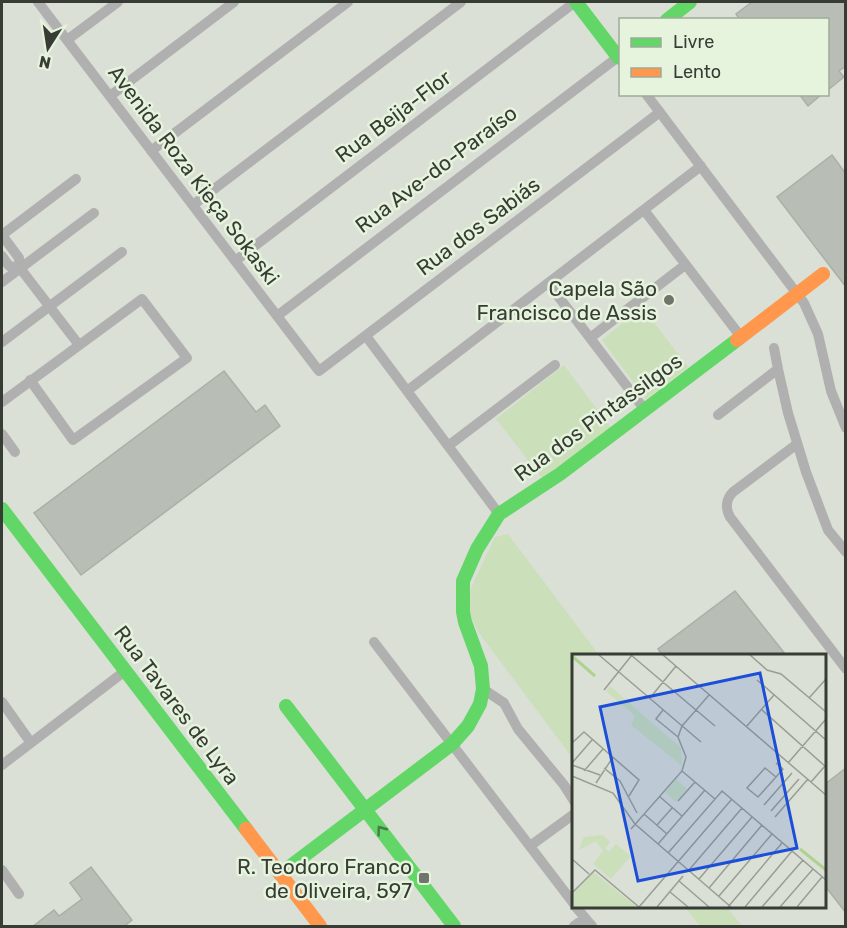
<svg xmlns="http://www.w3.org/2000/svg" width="847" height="928" font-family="Rubik,sans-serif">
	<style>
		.green { fill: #cbdfbb }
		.building { fill: #b8bdb5; stroke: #aab0a7; stroke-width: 1.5 }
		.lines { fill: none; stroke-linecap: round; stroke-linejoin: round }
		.street { stroke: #b1b0b0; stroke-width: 10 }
		.fast { stroke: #63d668; stroke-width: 14 }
		.slow { stroke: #ff974d; stroke-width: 14 }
		.oneway { stroke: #497a49 }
		.poi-dot { fill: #70756c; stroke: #e6f3dd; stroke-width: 2 }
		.labels { text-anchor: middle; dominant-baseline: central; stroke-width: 5; stroke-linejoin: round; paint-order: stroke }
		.street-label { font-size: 21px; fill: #373c34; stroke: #e6f3dd }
		.poi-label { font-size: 21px; fill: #373c34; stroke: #e6f3dd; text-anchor: end }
		.inset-river { fill: none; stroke: #afd192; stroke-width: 3 }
		.inset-road { fill: none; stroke: #999e95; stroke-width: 1.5 }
		.view { fill: #1d4ed8; fill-opacity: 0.15; stroke: #1d4ed8; stroke-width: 3 }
		.inset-edge { fill: none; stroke: #373c34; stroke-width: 3 }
	</style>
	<rect width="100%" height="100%" fill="#dae0d5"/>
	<path class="green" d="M642,307l46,60 -42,32 -44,-59z
		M564,365l47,63 -69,50 -46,-59z
		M508,534l91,121h-25v105l-95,-127 -10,-19 2,-26 24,-51z
		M684,906h42l16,20h-42z"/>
	<path class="building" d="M752,2h94v64l-7,5 5,6 -16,13v-70h-88l-4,-6z
		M799,94h23l-14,12z
		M832,155l14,19v113l-69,-90z
		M224,371l32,41 9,-7 15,21 -199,149 -47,-62z
		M735,591l51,64h-124l-4,-6z
		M846,768v145l-21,-27v-102z
		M91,867l41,53 -9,7h-91l22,-17 5,6 23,-17 -12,-16z"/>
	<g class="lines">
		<path class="street" d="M38,2l281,369 341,-259
			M67,40l51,-38
			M646,94l158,209 14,31 13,57 15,37
			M110,96l124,-94
			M151,151l197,-149
			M193,205l268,-203
			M644,210l97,127
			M2,235l17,23 1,10 59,77
			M2,235l74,-56
			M2,256l7,10 11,2
			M235,261l340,-259
			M2,282l92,-69
			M548,283l97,127
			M277,316l341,-259 2,3
			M366,336l133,178
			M590,338l95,-73
			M2,342l120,-90
			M774,348l4,21 10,44 18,59 22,58 18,22
			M407,391l294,-225
			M2,402l140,-103 45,59 -114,82 -43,-60
			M718,415l60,-46
			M2,434l13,18
			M797,444l-64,48c-7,7 -8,16 -3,25l116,152
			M448,446l107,-81
			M374,642l200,262
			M483,689l21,14 14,26 46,56 10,16
			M2,702l29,41
			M2,765l123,-94
			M530,846l44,-32
			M2,870l17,24
			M575,906l17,20
			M574,926l11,-8"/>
		<path class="fast" d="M576,2l42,55 2,-2
			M667,20l23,-18
			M2,509l244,320
			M286,706l168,220
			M280,874l172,-130 16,-18 12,-22 3,-15 -2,-23 -16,-44 -2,-10v-31l14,-32 22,-35 61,-40 177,-134"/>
		<path class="slow" d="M737,340l86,-66
			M246,829l74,97"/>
	</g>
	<defs><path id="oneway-chevron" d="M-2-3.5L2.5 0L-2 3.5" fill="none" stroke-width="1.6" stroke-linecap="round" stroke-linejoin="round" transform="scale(1.5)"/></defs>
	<use class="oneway" href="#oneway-chevron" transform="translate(381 830) rotate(-127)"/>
	<g class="poi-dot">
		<circle cx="669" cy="300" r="6"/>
		<rect x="418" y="872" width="12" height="12" rx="3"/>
	</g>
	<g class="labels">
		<g class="street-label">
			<text transform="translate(393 116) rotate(-37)">Rua Beija-Flor</text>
			<text transform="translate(436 169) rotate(-37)">Rua Ave-do-Paraíso</text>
			<text transform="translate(194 175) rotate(53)">Avenida Roza Kieça Sokaski</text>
			<text transform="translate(478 226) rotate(-37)">Rua dos Sabiás</text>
			<text transform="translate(598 417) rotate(-36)">Rua dos Pintassilgos</text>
			<text transform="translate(177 705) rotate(53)">Rua Tavares de Lyra</text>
		</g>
		<g class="poi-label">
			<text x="657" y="288">Capela São<tspan x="657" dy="24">Francisco de Assis</tspan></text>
			<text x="412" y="866">R. Teodoro Franco<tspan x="412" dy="24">de Oliveira, 597</tspan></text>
		</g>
	</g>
	<g transform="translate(572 654)">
		<rect width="254" height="254" fill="#dae0d5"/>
		<path d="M38,32l71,62 1,18 -51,-41 4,-9 -29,-25zM104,125l11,10 -11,13 -11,-10zM31,181l7,7 -5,6 4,4 7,-8 15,12 -20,23 -18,-15 10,-13 -7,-10 -17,9 5,-13zM21,218l44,35h-65v-12z" fill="#cbdfbb"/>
		<path class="inset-river" d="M0,2l23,20M228,195l26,21"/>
		<path class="inset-road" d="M27,1l102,87M59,1l65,55 13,-15M91,1l163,140M178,1l17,15 14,4 45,38M185,26l69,60M32,36l28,-35M78,44l26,-32M237,44l17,-19M189,55l65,58M91,56l-7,9 22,18M174,73l28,-32M0,89l12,-11 55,48 -10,16M0,109l20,-23M204,109l7,6 -7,8 -18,20 -11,-9 18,-20 11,9M216,109l38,-44M0,111l28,10M32,114l16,13 17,32M12,117l19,-22M110,117l33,28M0,122l41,17 22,31 96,83M239,128l14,-16M24,129l17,-26M87,142l23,20M106,147l17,-19M192,151l28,-32M199,157l28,-32M72,160l23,20M203,163l33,-38M85,171l15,-17M59,175l51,-58 4,-14 -8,-20 4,-11 14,-16 19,16M86,190l47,-54M96,199l54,-62 104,89M0,205l17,15M117,216l53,-62M127,225l53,-62M107,227l30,26M137,234l53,-63M98,238l18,15M0,239l23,-23 44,37M147,242l53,-62M67,253l93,-108M85,253l26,-31M156,253l54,-64M173,253l47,-56M190,253l41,-47M208,253l33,-38M225,253l25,-30"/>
		<path class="view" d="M188,19l37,175 -159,33 -38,-174z"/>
		<rect width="254" height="254" class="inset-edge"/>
	</g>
	<rect width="847" height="928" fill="none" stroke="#373c34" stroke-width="6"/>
	<rect x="619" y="18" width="210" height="78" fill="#e6f3dd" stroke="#a0aa99" stroke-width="1.5"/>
	<rect x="631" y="38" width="30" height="9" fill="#63d668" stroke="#a0aa99" stroke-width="1.5"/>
	<text x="673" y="48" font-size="18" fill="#373c34">Livre</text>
	<rect x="631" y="68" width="30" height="9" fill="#ff974d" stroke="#a0aa99" stroke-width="1.5"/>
	<text x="673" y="78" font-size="18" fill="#373c34">Lento</text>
	<g transform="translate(48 48) rotate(192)" stroke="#e6f3dd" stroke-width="4.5" paint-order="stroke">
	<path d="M0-4.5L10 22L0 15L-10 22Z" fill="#373c34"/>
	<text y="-9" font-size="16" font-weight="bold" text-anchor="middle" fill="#373c34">N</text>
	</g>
</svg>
